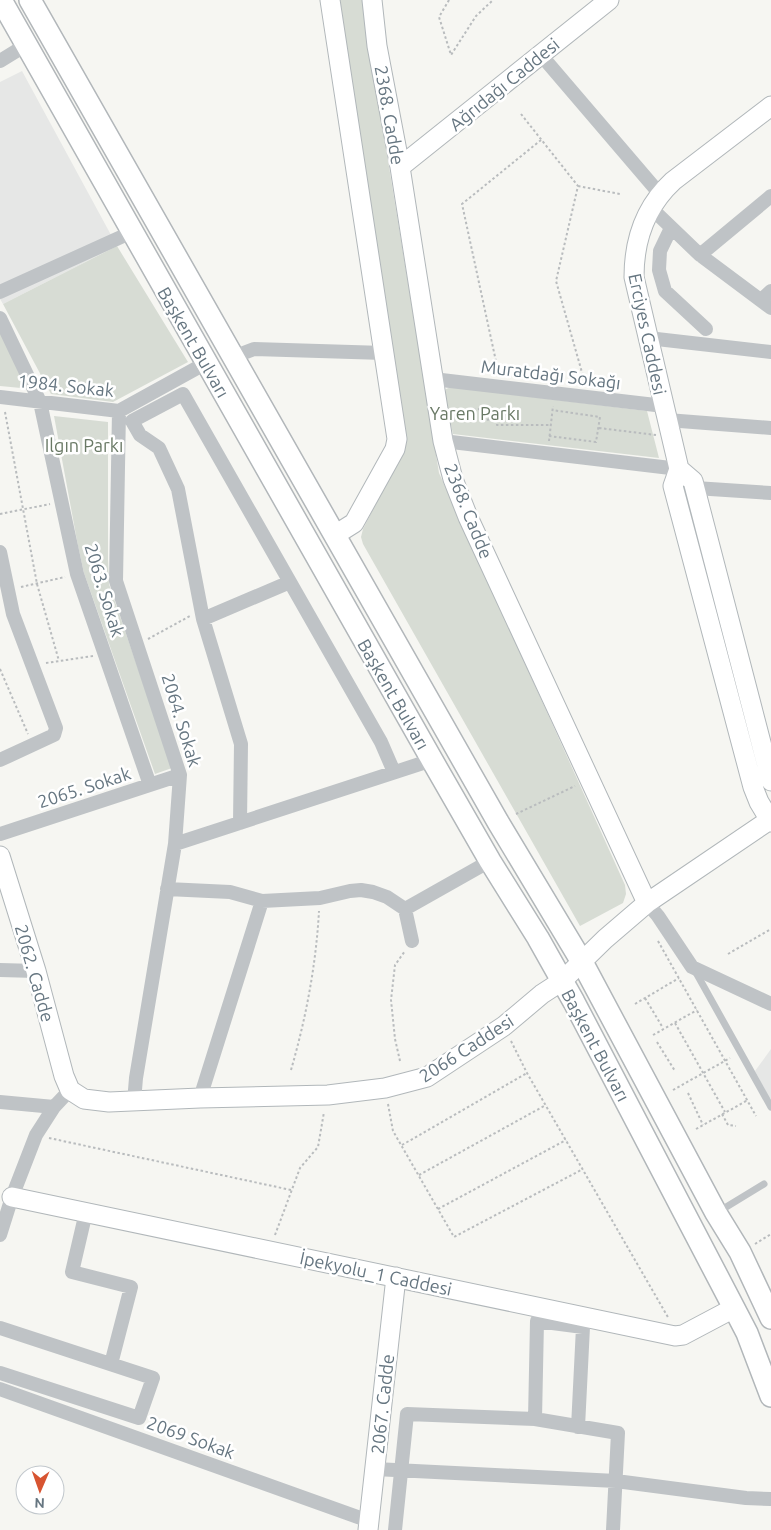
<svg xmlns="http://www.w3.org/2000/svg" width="771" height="1530" font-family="Ubuntu,sans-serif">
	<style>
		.built { fill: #e6e7e6 }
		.green { fill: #d7dcd4 }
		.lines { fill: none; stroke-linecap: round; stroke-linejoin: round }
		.secondary-casing { stroke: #b1b7ba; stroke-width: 21 }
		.primary-casing { stroke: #b2b7ba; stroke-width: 24 }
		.path { stroke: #b9bcbe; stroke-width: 2; stroke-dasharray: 2.5 2.5; stroke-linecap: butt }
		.lane { stroke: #bfc3c6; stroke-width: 7 }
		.street { stroke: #bfc3c6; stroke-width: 14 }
		.secondary { stroke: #fff; stroke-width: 19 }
		.primary { stroke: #fff; stroke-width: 21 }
		.labels { text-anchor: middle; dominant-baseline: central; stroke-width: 5; stroke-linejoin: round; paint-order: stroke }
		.street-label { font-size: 18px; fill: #667681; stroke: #fff }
		.park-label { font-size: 18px; fill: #697965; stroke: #fff }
	</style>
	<rect width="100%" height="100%" fill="#f6f6f2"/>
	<path class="built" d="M22,71l95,175 -114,58 -3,-5v-217z
		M771,1049v49l-1,1 -15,-28z"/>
	<path class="green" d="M340,0h24l5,44 70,429 186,412 1,9 -3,9 -43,23 -217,-382 -2,-7 2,-8 42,-82 1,-8z
		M117,246l71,116 -75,40 -62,-8 -48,-90z
		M0,331l23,50 -2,7 -21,-2z
		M451,387l196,24 12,47 -206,-24 -9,-41 2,-4z
		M54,416l54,6v137l1,25 63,184 -17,6 -71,-201 -6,-27z"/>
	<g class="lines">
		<g class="secondary-casing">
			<path id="secondary" d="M330,0l67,439 -2,10 -41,74 -19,12
				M372,0l5,46 23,121 43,274 10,38 15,38 179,386
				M400,167l209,-167
				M679,469l-45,-192c0,-38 11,-70 39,-96l98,-75
				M771,781l-78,-300 -14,-12 -6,17 80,301 6,15 12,20
				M0,856l36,115 28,105 6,14 14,9 25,3 91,-4 128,-3 57,-7 42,-11 77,-51 38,-32 20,-13 43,-42 42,-36 124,-84
				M12,1197l663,139 8,-1 51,-27
				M368,1530l28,-253"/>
		</g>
		<g class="primary-casing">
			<path id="primary" d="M1,0l431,760 58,101 48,77 36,64 160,306 13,25 24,63
				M30,0l468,822 84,140 134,251 24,39 31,66"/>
		</g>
		<path class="path" d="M449,0l-10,17 12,38 25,-39 17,-16
			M521,114l57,72 -22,95 27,95
			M578,186l42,8
			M497,366l-35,-162 79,-64
			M453,411l28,-2v11l16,-1v6h54
			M5,412l32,172 22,77
			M599,428l57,7
			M549,436l47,6 4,-25 -48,-7
			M549,441l4,-35
			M0,514l50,-10
			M21,587l44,-10
			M148,639l42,-23
			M46,663l47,-7
			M0,669l28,65
			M516,814l59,-28
			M658,941l98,175
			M728,954l43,-25
			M645,998l18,30
			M635,1004l44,-26
			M675,1023l50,89
			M653,1035l44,-25
			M511,1041l16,32 142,246
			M657,1042l18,29
			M400,1061l-5,-22 -4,-39 4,-35 10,-14
			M291,1070c15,-52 25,-105 28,-159
			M673,1090l57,-32
			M688,1093l15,32
			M388,1104l5,27 61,106 129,-68
			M722,1114l6,11 8,1
			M696,1129l52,-29
			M49,1138l242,52
			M402,1145l125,-72
			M419,1175l127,-70
			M438,1209l128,-69
			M275,1235l25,-67 18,-21 6,-35
			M755,1244l16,-10"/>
		<path class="lane" d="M694,969l77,138
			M718,1212l46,-28"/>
		<path class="street" d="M541,55l118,138
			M0,61l26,-16
			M650,207l50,48 71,53
			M671,228l-11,23 -1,19 6,21 41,38
			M700,255l71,-59
			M0,292l132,-60
			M761,300l10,-9
			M0,318l40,84 37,172 73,211
			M648,338l123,14
			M233,357l21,-8 130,4
			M433,379l231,27
			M0,397l119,14 87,-48
			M119,411l-3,170 64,194 -5,69 -39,234 -2,24
			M667,420l104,8
			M443,441l236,28
			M695,488l76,5
			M0,552l13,62 43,114 -2,7 -54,25
			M203,619l87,-37
			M240,823l1,-79 -38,-125 -25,-130 -19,-41 -19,-13 -8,-14 51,-27 198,348 13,30
			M0,834l180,-59
			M175,844l257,-84
			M167,889l63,3 32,9 58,-3 30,-7 11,-1 12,2 14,5 18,12 85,-48
			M647,903l11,13 34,51 79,37
			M405,909l7,32
			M0,970l36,1
			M200,1098l62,-197
			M0,1102l54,5
			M86,1212l-14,60 59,15 -20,77
			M0,1235l12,-38 24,-62 18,-28 16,-17
			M0,1328l153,50 -14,40 -139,-45
			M0,1389l369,132
			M535,1419l83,14 -5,97
			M375,1469l241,12 130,17 25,1
			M395,1530l12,-116 128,5 2,-98 46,6 -5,100"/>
		<use href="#secondary" class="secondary"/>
		<use href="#primary" class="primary"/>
	</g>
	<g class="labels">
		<g class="street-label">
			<text transform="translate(504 84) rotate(-39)">Ağrıdağı Caddesi</text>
			<text transform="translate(390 115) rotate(80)">2368. Cadde</text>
			<text transform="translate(648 334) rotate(78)">Erciyes Caddesi</text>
			<text transform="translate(194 342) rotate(60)">Başkent Bulvarı</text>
			<text transform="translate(551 374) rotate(7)">Muratdağı Sokağı</text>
			<text transform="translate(66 385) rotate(6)">1984. Sokak</text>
			<text transform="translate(469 511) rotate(68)">2368. Cadde</text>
			<text transform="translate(105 590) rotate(73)">2063. Sokak</text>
			<text transform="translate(394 694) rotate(60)">Başkent Bulvarı</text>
			<text transform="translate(182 720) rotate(73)">2064. Sokak</text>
			<text transform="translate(84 787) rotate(-18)">2065. Sokak</text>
			<text transform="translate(35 973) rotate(74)">2062. Cadde</text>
			<text transform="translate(596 1045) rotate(62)">Başkent Bulvarı</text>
			<text transform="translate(466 1048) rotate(-33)">2066 Caddesi</text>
			<text transform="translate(376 1273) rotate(12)">İpekyolu_1 Caddesi</text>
			<text transform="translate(382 1404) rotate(-84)">2067. Cadde</text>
			<text transform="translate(191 1437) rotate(20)">2069 Sokak</text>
		</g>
		<g class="park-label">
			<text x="475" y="413">Yaren Parkı</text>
			<text x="84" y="445">Ilgın Parkı</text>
		</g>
	</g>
	<g transform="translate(40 1490) rotate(182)"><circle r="24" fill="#ffffff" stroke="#c2c8cd"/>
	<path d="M0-4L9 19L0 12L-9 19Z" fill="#d75431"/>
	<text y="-8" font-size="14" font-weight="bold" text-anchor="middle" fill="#667681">N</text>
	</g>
</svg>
